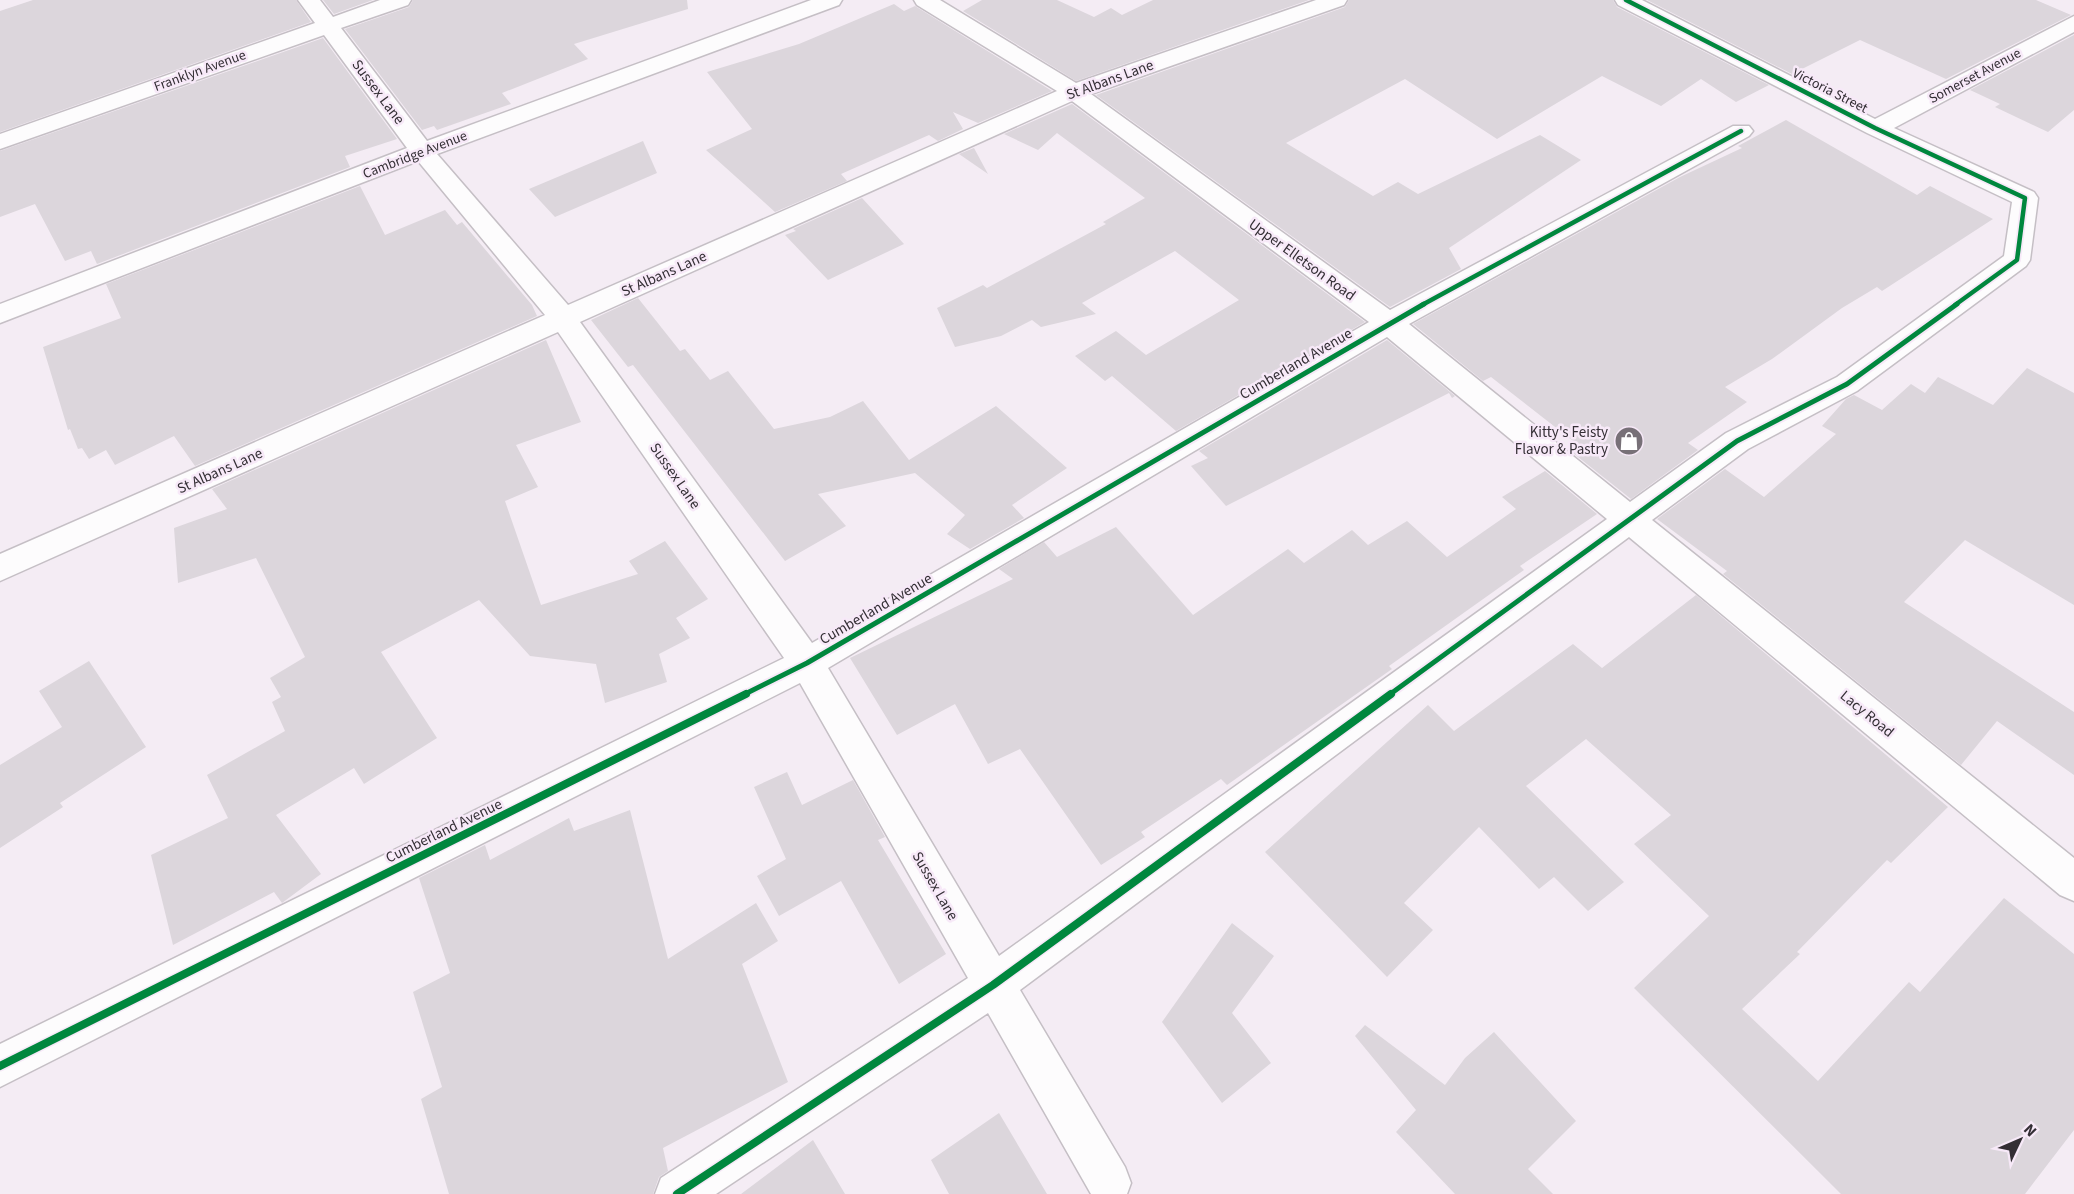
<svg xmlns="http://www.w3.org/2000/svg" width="2074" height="1194" font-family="'Source Sans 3',sans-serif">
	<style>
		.building { fill: #dcd6dc }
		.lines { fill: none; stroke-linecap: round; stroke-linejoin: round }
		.street-casing { stroke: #c5bfc5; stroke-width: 3 }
		.street { fill: #fdfcfd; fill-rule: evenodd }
		.cycleway-far2-casing { stroke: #f7e9f8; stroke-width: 8 }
		.cycleway-far1-casing { stroke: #f7e9f8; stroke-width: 9 }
		.cycleway-casing { stroke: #f7e9f8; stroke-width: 11 }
		.cycleway-far2 { stroke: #00873e; stroke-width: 4.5 }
		.cycleway-far1 { stroke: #00873e; stroke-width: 5 }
		.cycleway { stroke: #00873e; stroke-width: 8 }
		.labels { text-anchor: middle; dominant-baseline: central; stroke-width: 5; stroke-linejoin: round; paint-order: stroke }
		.far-street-label { font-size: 14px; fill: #332e34; stroke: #f7e9f8 }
		.street-label { font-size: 15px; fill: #332e34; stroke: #f7e9f8 }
		.poi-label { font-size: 15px; fill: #332e34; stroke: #f7e9f8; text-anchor: end }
	</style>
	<rect width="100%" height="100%" fill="#f4ecf4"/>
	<path class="building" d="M33,0h263l15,22 -311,110v-121z
		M323,0h50l-39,14z
		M413,0h274l1,9 -114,35 14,15 -86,34 9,11 -74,26 -3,-4 -12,4 -77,-101 64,-22z
		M982,0h75l37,17 17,-9 11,7 31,-15h156l-233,81 -113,-70z
		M1349,0h264l4,7 152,78 -33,17 -35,-23 -40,27 -59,-30 -105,63 -92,-60 -119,64 87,53 25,-14 20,12 122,-59 41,25 -132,88 12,21 -71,38 -294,-212 249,-88z
		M1647,0h389l35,15 -125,64 -86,-39 -68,34z
		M894,4l10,7 11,-5 137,85 -74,32 -25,-11 10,17 -25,12 -9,-6 -88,39 6,7 -72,31 -69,-62 46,-21 -45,-57 92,-28z
		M2074,35v75l-26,22 -53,-25 5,-3 -30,-14z
		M323,38l74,101 -52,17 5,11 -253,97 -6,-13 -26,10 -30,-57 -35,13v-66z
		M1072,104l293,218 -189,109 -64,-55 -7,5 -30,-25 41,-25 30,24 93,-55 -64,-49 -93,52 14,11 -55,13 -9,-7 -31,16 -46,11 -18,-39 46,-23 4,3 119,-64 -3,-2 42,-24 -88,-65 -19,17 -34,-16z
		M1786,120l131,75 13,-9 63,33 -111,72 -5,-4 -35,21 -70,51 -47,28 22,15 -59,41 10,7 -67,49 -58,-46 9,-5 -91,-71 -8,4 -70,-57 267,-147 62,-29 -4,-2z
		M643,141l14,32 -102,44 -26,-28z
		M974,148l14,26 -29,-20z
		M360,186l25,49 60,-25 12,15 5,-3 70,83 5,11 -342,150 -21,-30 -59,29 -9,-15 -17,9 -7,-11 -4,1 -8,-20 -2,1 -25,-83 78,-29 -15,-34z
		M862,198l42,46 -76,36 -43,-45 11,-4 -3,-2z
		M638,298l42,53 5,-2 25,31 18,-9 46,58 56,-12 33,-16 46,59 87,-54 71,62 -55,37 12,13 -54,31 -23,-15 18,-19 -50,-42 -97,21 28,32 -61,35 -152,-196 -5,2 -37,-47z
		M546,340l35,82 -65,23 22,42 -33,14 36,104 97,-31 -9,-13 36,-20 43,58 -32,19 14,20 -31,16 8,28 -62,21 -9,-39 -66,-8 -51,-56 -98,52 56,86 -73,46 -10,-16 -78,47 45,59 -39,29 -8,-11 -101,53 -22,-90 77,-37 -21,-43 78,-44 -13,-29 9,-5 -11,-19 35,-21 -49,-99 -78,25 -4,-55 53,-19 -15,-20z
		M1387,340l68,56 -3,2 -3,-5 -223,113 -35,-40 17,-8 -9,-7z
		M2027,368l47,25v212l-109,-65 -61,62 170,110v63l-77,-54 -36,44 -238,-191 4,-3 -70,-52 68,-50 39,28 72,-63 -14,-8 24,-27 8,-4 28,15 29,-26 14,9 13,-16 55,28z
		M1545,471l52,43 -77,52 4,4 -135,96 3,3 -165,116 -6,-6 -80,53 4,5 -44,28 -81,-116 -32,15 -33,-60 -58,31 -47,-77 163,-79 -14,-10 45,-27 13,15 59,-30 77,88 95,-66 16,14 48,-33 16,15 39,-24 40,36 69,-48 -14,-12z
		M1696,595l252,212 -57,56 -4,-3 -90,92 3,2 -58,55 76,72 91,-99 11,10 84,-94 70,56v176l-49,64h-184l-207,-206 75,-72 -75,-72 37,-29 -85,-76 -60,47 98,96 -36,29 -34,-34 -15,12 -60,-62 -75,76 29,27 -46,47 -122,-125 163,-147 26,26 119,-87 29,24z
		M89,661l57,86 -86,56 3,4 -63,41v-83l62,-38 -23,-36z
		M787,772l15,33 51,-25 32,57 -7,3 68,114 -47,30 -58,-103 -62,35 -22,-40 29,-17 -32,-72z
		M630,810l38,149 88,-56 22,38 -36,23 46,118 -125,66 5,23 -9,6 -6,17h-204l-28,-95 21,-12 -29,-95 37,-19 -31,-95 66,-33 5,15 79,-42 5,13z
		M1232,923l42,33 -42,57 39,50 -49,40 -60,-81z
		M1365,1025l80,60 20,-27 29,-26 82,89 -48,48 25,25h-98l-59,-62 20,-22 -61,-74z
		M999,1113l48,81h-98l-18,-34z
		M813,1140l32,54h-104z"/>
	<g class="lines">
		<g class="street-casing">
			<path id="street" d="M298,0h22l13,17 47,-17h31l-3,5 -67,23 86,113 384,-141h31l-3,5 -402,149 131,151 489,-214 -140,-86 -3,-5h26l136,83 240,-83h31l-3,5 -253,89 299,216 343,-184h16l4,5 -4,5 -340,188 221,178 96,-69 111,-56 167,-121 8,-54 -145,-69 -249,-128 -3,-5h27l233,119 199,-103v16l-180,96 140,64 4,6 -8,62 -4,6 -169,125 -109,58 -96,71 422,338v43l-14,-6 -431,-358 -609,453 105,177 6,16 -4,11h-36l-103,-181 -272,181h-61l6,-16 307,-200 -168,-295 -800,404v-43l784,-386 -226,-326 -558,249v-27l545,-239 -127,-154 -418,162v-19l407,-156 -83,-113 -324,114v-15l315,-111zM1072,101l297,221 -557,321 -232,-321zM1387,337l220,182 -608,437 -171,-288z"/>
		</g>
		<use href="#street" class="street"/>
		<g class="cycleway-far2-casing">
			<path id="cycleway-far2" d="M1626,0l249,128 150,70 -8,62 -62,45
				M1422,305l319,-174"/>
		</g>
		<g class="cycleway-far1-casing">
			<path id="cycleway-far1" d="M743,695l64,-32 617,-359
				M1389,695l348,-254 110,-57 110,-80"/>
		</g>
		<g class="cycleway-casing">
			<path id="cycleway" d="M0,1066l746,-372
				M677,1194l316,-209 398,-291"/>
		</g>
		<use href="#cycleway-far2" class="cycleway-far2"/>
		<use href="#cycleway-far1" class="cycleway-far1"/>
		<use href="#cycleway" class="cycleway"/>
	</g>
	<defs>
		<g id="shop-disc" transform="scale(1.5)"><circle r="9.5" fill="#777077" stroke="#f7e9f8"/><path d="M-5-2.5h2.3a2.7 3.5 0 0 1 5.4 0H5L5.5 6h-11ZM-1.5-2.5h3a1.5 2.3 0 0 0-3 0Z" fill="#fff"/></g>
	</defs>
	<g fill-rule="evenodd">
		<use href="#shop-disc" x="1629" y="441"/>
	</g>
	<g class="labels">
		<g class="far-street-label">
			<text transform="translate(200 71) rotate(-20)">Franklyn Avenue</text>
			<text transform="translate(1975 76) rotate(-28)">Somerset Avenue</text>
			<text transform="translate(1830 91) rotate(27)">Victoria Street</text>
			<text transform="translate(415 155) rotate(-21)">Cambridge Avenue</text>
		</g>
		<g class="street-label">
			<text transform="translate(1110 80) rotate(-20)">St Albans Lane</text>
			<text transform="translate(378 92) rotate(53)">Sussex Lane</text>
			<text transform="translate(1302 260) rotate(36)">Upper Elletson Road</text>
			<text transform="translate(664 274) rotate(-24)">St Albans Lane</text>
			<text transform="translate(1296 364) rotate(-30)">Cumberland Avenue</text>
			<text transform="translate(220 471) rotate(-24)">St Albans Lane</text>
			<text transform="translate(675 476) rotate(55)">Sussex Lane</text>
			<text transform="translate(876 609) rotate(-30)">Cumberland Avenue</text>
			<text transform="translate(1867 714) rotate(39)">Lacy Road</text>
			<text transform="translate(444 831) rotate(-26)">Cumberland Avenue</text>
			<text transform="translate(935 886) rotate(60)">Sussex Lane</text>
		</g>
		<g class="poi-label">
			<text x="1608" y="432">Kitty's Feisty<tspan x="1608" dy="17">Flavor &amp; Pastry</tspan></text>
		</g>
	</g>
	<g transform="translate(2020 1140) rotate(46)" stroke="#f7e9f8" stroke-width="4.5" paint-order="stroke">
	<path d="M0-4.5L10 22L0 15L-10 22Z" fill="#332e34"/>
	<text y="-9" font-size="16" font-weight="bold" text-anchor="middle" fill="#332e34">N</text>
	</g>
</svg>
